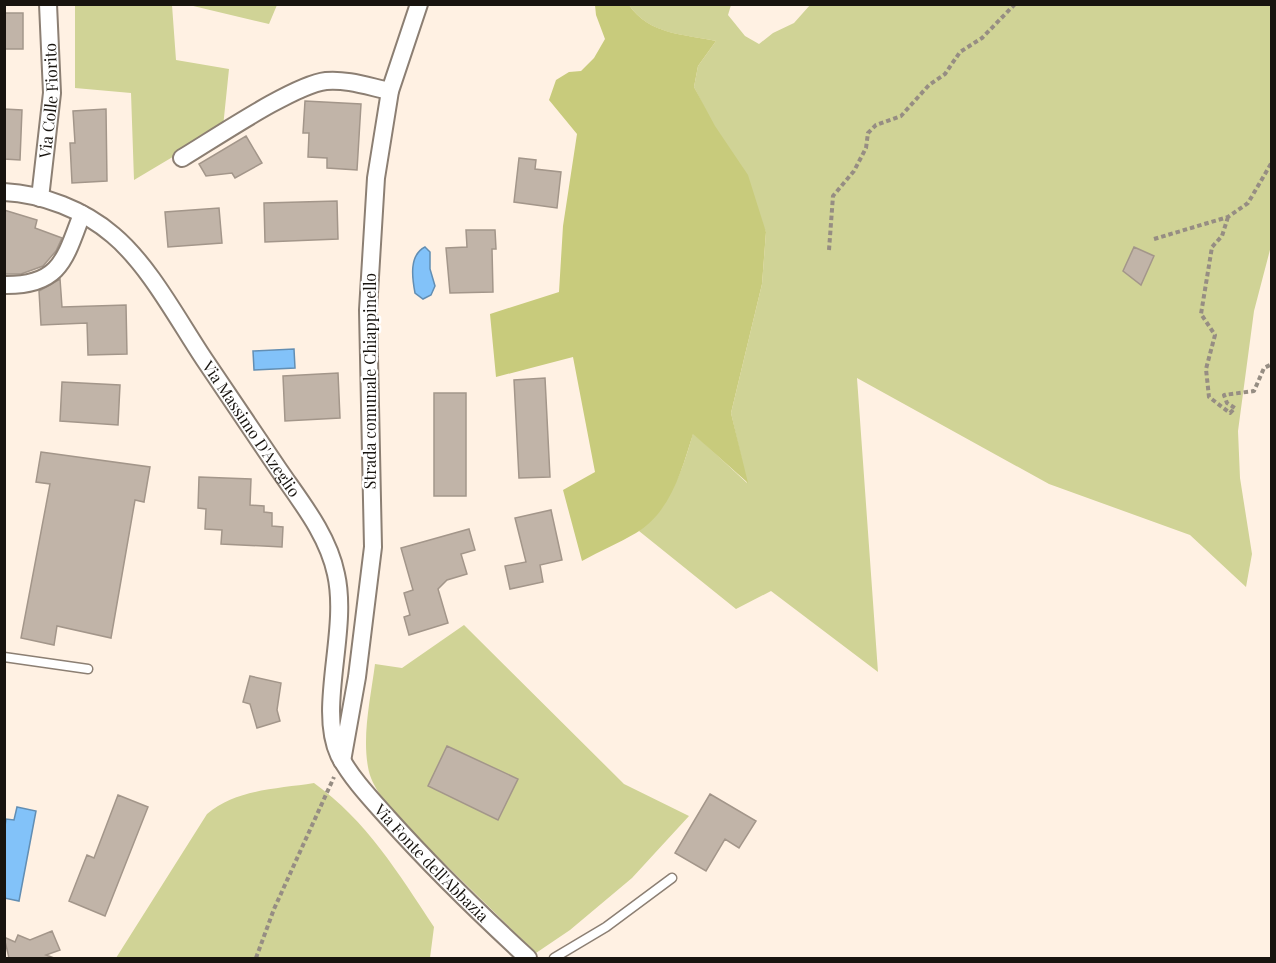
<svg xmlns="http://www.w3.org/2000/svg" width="1276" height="963" font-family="'Playfair Display',serif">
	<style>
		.green { fill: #d0d396 }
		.forest { fill: #c8cb7c }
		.water { fill: #82c2f9; stroke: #628eb3; stroke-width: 1.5 }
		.building { fill: #c1b4a8; stroke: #a3968a; stroke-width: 1.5 }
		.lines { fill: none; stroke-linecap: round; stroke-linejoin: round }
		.service-casing { stroke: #8c7f73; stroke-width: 11 }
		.minor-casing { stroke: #8c7f73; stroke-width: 20 }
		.path { stroke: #968d83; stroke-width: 4; stroke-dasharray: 4.5 3; stroke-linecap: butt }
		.service { stroke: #fff; stroke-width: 8 }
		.minor { stroke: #fff; stroke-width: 16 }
		.labels { text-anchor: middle; stroke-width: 4.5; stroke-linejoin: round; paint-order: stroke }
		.street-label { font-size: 16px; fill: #18140f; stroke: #fff }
	</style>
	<rect width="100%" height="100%" fill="#fff1e3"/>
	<path class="green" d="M75,5H172L176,60L229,69L223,127L134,180L131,93L75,88Z
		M189,5L277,4V5L269,24Z
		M629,5H731L728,15L745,36L759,44L773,33L794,23L810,5H1271V246L1254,311L1238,431L1240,478L1252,554L1246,587L1190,535L1049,484L857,378L878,672L771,591L736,609L639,531C672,496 680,480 693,433L747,483L731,413L762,284L766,232L694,87L698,66L716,41C684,34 649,35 629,5Z
		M464,625L624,784L689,816L632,878L570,930L536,953L402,822C389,807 371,787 368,767C362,734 371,696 375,664L402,668Z
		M314,783C366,820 399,874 434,927L430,958H116L207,814C236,789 277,789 314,783Z"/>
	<path class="forest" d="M595,5H629C649,35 685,34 716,41L698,66L694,87L715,126L748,175L766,232L762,284L731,413L748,483L693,434C682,469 671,512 636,533C619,543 600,551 582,561L563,490L595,472L573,357L496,377L490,314L559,292L563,226L577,134L549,100L556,80L569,72L581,71L594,58L605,39L596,15Z"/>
	<path class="water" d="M425,247L430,252V269L435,286L431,295L423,299L415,293C412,277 409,255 425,247Z
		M294,349L295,368L254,370L253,351Z
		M17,807L36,811L19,901L4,898L5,826L6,819L14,820Z"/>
	<path class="building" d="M4,13H23V49H4Z
		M305,101L361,104L357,170L327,168V158L308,157L309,133H303Z
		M4,109L22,110L20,160L4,159Z
		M106,109L107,181L72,183L70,143H75L73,111Z
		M246,136L262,163L235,178L232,173L206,176L199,164Z
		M519,158L536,160L535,169L561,172L557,208L514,202Z
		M337,201L338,239L265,242L264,203Z
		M219,208L222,243L168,247L165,212Z
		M4,210L37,220L35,228L62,238L56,251L43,266L21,274H4Z
		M466,230H495L496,249H492L493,292L450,293L446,248L467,247Z
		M1134,247L1154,256L1141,285L1123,271Z
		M60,279L62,307L126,305L127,354L88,355L87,323L41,325L39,291Z
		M338,373L340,418L285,421L283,376Z
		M545,378L550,477L519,478L514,380Z
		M62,382L120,385L118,425L60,421Z
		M434,393H466V496H434Z
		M41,452L150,467L144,502L135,500L111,638L57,626L54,645L21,638L50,484L36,482Z
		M199,477L251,479L250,505L264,506V512L272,513V526L283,527L282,547L221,544L222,530L205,529L206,509L198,508Z
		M551,510L562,560L540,565L543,582L510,589L505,566L526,562L515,518Z
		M469,529L475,550L461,554L467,574L447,580L438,589L448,623L409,635L404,617L410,615L404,593L413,590L401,548Z
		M250,676L281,683L277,710L280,721L257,728L250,704L243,702Z
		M447,746L518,779L498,820L428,786Z
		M710,794L756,821L739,848L725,839L706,871L675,853Z
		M118,795L148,807L105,916L69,901L87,855L94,858Z
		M52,931L60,950L46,955L54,958H9L4,937L15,942L18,935L30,940Z"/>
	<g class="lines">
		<g class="service-casing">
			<path id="service" d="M4,657L88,669
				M554,958L606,927L672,878"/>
		</g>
		<g class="minor-casing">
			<g id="minor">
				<path d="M182,158C214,139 293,85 326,81C347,79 370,87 390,91"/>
				<path id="s1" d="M4,192C43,194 84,210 113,235C149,265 178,320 204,359C229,396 254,433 279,470C301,502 328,535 336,574C349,631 317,708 339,755C351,778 371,799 388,818C432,867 479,913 528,958"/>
				<path id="s2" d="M40,198L52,93L48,4"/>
				<path d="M4,285C60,286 65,259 82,214"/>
				<path d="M342,761L357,677L373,547L368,310L376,178L390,91L419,4"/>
			</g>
		</g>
		<path class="path" d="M1228,217L1222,236L1212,247L1201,314L1215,335L1206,369L1209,397L1230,413L1235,408L1227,403L1224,395L1254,391L1264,368L1272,364
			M1154,239L1228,217L1248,203L1272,162
			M829,250L833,196L854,171L866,148L868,133L876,125L901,116L929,85L945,74L960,52L982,38L1015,4
			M256,958L274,909L334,777"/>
		<use href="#service" class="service"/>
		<use href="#minor" class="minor"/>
	</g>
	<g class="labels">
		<g class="street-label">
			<text dy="6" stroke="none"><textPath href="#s2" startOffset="98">Via Colle Fiorito</textPath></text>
			<text transform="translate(370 381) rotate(-90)" y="6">Strada comunale Chiappinello</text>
			<text dy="6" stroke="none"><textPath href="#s1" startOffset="358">Via Massimo D'Azeglio</textPath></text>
			<text dy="6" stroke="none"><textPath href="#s1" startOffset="852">Via Fonte dell'Abbazia</textPath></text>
		</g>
	</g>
	<rect width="1276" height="963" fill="none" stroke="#18140f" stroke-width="12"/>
</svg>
